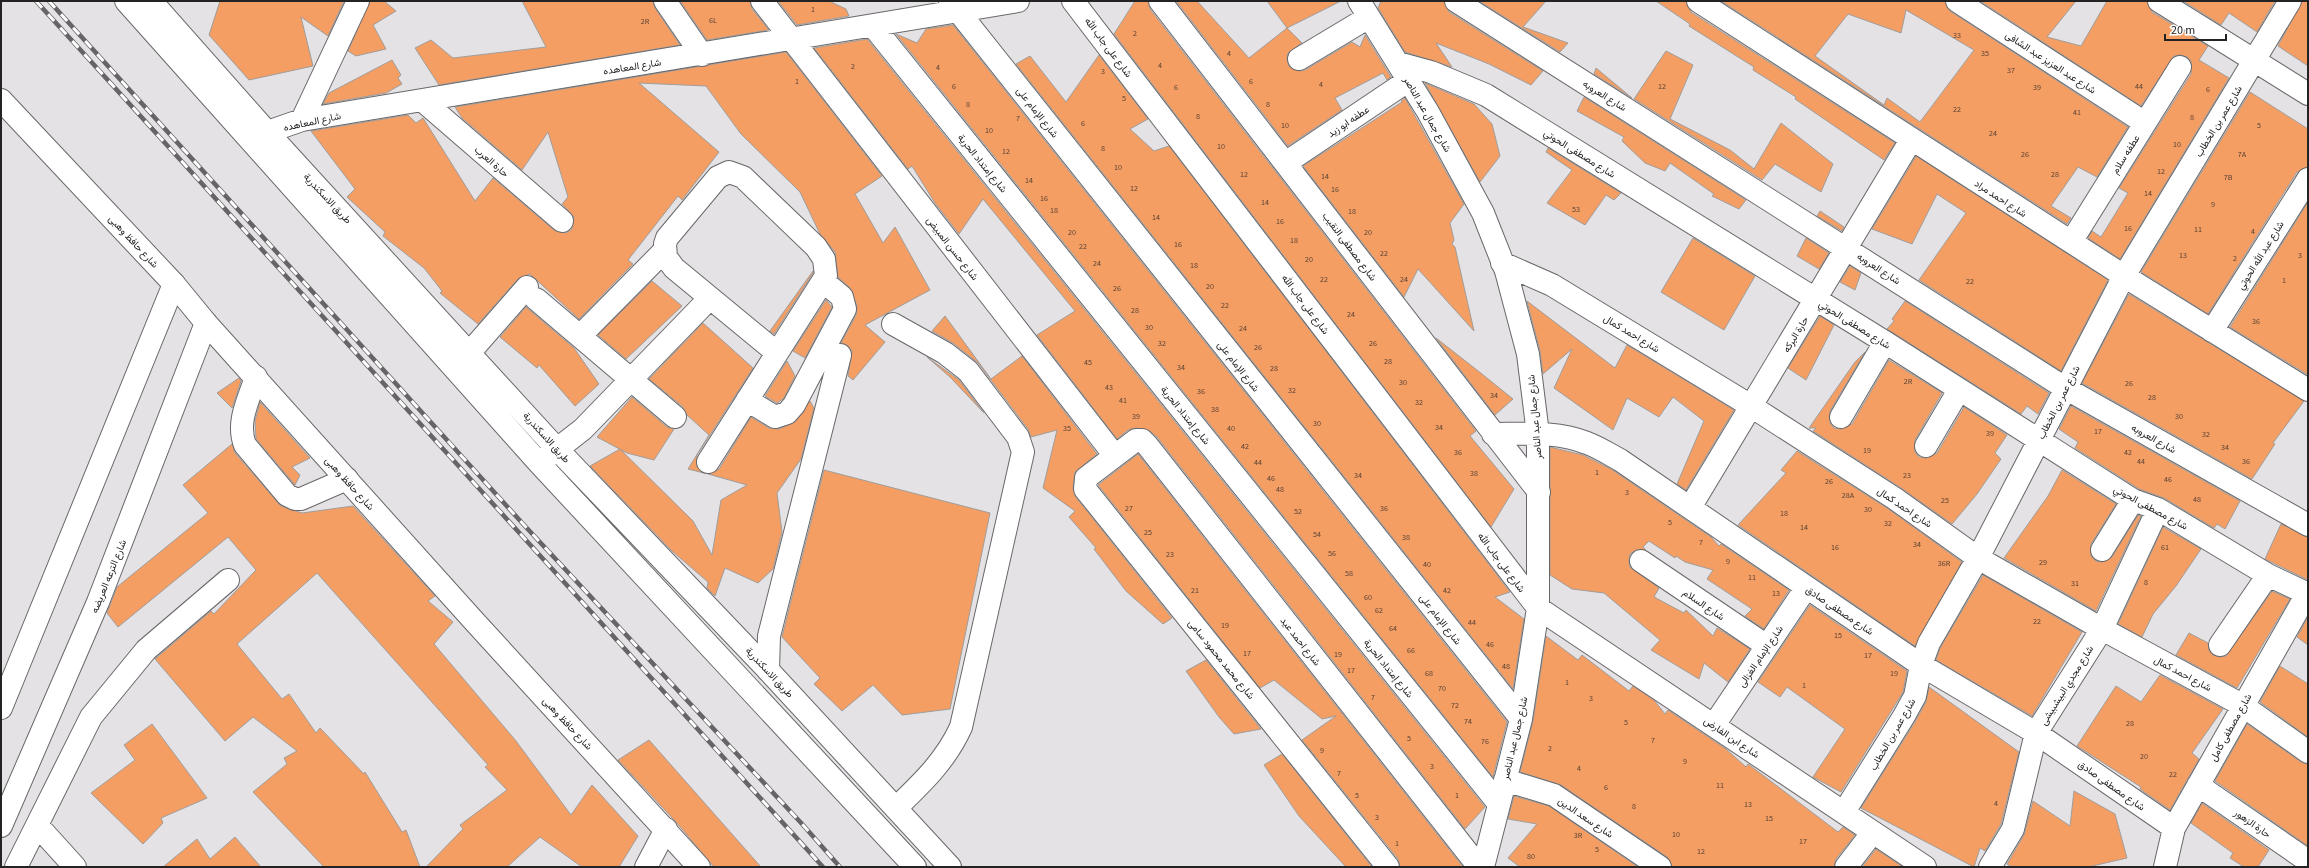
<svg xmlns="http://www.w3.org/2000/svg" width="2309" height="868" font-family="'Source Sans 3',Vazirmatn,sans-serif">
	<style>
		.building { fill: #f49e64; stroke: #a09d9b; fill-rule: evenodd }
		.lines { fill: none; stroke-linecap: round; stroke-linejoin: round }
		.minor-casing { stroke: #696769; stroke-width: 24 }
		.major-casing { stroke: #696769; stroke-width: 24 }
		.minor { stroke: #fff; stroke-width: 22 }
		.major { stroke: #fff; stroke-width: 22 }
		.rail-casing { stroke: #666466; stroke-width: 4.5 }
		.rail { stroke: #fff; stroke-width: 3; stroke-dasharray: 9; stroke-linecap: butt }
		.labels { text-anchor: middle; stroke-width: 3; stroke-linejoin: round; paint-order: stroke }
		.number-label { font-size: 8px; fill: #584234 }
		.street-label { font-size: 10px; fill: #242324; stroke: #fff }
	</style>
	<rect width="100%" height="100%" fill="#e4e2e4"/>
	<path class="building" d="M220,1H344L328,36L301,17L313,66L249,80L209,35Z
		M370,1H384L396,11L373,25L386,49L356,56L348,51Z
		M522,1H653L655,8L680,45L439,85L415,48L431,40L453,58L546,47Z
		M680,1H750L752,9L769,30L707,40Z
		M778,1H829L846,9L849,16L797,25Z
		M1135,1H1148L1150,9L1476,431L1470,436L1514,489L1491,527L1114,34Z
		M1176,1H1197L1249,58L1287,28L1302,43L1288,53L1287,59L1289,66L1299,71L1305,70L1352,42L1360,47L1365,35L1391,77L1387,80L1383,73L1335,98L1342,110L1288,146Z
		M1267,1H1341L1287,28Z
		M1381,1H1444L1449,12L1543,71L1531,85L1489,64L1436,43L1452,67L1405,52L1378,8Z
		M1479,1H1546L1523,27L1568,43L1560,52Z
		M1656,1H1686L1691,12L1895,143L1884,160L1795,99L1796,97L1753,70L1754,67L1689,26L1690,24Z
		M1721,1H1945L1950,11L2128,127L2097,177L2078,167L2051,206L2071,218L2067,224ZM1906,10L1974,50L1920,122L1887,98L1884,105L1815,56L1848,14L1901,33Z
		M1980,1H2076L2047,37L2081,46L2107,1H2147L2152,12L2208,46L2199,60L2229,78L2120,259L2088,238L2092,231L2101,237L2128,193L2119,188L2191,74V61L2187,57L2181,55L2174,56L2141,106Z
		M2183,1H2275L2257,32L2229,13L2221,25Z
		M2302,1H2308V66L2278,46Z
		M953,25L1507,722L1493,777L896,34L917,43L926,29Z
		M867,39L1485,807L1465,829L1157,437L1150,431L1136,428L1128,430L1117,439L1037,335L1075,311L983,199L959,234L935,203L912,166L908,169L814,48Z
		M1666,51L1693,65L1670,119L1730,150L1754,169L1781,123L1833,164L1821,192L1775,164L1762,180L1634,99Z
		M786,52L882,176L855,194L883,243L895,227L930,290L865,325L885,342L853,380L848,376L852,351L848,346L841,343L856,315L857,306L850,288L838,277L835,252L820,234L800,192L741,134L706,86L639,83L719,152L682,200L678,196L628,260L633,264L579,319L530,274L518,279L478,324L440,293L442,291L424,268L383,236L385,232L347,197L355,189L311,131L408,115L416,123L423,118L475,201L493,178L554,230L566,233L572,229L574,217L562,204L568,197L548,132L522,170L462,118L455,107Z
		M1099,55L1148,119L1130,129L1154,151L1169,146L1510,592L1495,597L1524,619L1513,689L1016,64L1030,56L1066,102Z
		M392,60L401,75L398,78L402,84L386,93L323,104L329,93Z
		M1596,68L1632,98L1594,74Z
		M1425,83L1474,104L1492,124L1500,156L1480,182Z
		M2250,92L2308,129V167L2297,172L2208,314L2141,272Z
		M1584,97L1746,200L1739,209L1712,196L1714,194L1670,163L1665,171L1645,163L1622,141L1624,137L1577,111Z
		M1405,98L1464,204L1450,223L1454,240L1452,244L1455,247L1474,331L1418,269L1404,297L1303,166L1402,102L1401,101Z
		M1548,148L1621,193L1614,200L1606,195L1585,225L1547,203L1572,170L1546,152Z
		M1916,156L2108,280L2061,371L1919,280L1966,213L1937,194L1912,244L1872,229Z
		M2308,202V375L2230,327Z
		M1820,211L1844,227L1842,231L1817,216Z
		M1693,238L1755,276L1724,330L1661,292Z
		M1806,238L1829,253L1819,269L1797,256Z
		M1850,266L1861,273L1855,290L1840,282Z
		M813,271V273L774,334L770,331Z
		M652,281L682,306L626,359L598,335Z
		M2129,294L2304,401L2273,443L2275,444L2252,479L2082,383Z
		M826,300L832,307L805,358L793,351Z
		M1527,301L1615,368L1627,345L1734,410L1686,490L1677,484L1704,421L1673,397L1659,417L1627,398L1613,430L1554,388L1572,349L1543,374L1540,351Z
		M1905,301L2049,393L2038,414L2027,406L2021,414L1887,329L1894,321L1892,319Z
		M526,307L574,348L599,384L575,406L539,365L537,368L500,337Z
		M945,316L991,379L1022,356L1097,454L1075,472L1073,488L1075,496L1172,618L1163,624L1126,591L1094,549L1096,548L1069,517L1075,511L1043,488L1057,430L1031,437L1028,429L978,363L953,343L932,331Z
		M1820,316L1834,325L1806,380L1788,368Z
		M703,323L753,368L697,455V467L704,473L688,469L709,435L687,415L683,407L649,379Z
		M1436,338L1482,374L1513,399L1495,415Z
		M1865,352L1830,411V423L1834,428L1841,429L1852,424L1889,360L1942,393L1915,440V452L1919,457L1926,458L1937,453L1964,407L2007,435L1995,453L2001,459L1977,494L1952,524L1901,488L1813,431L1816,428H1809L1855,362Z
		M927,357L959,380L984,413L950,377Z
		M787,361L795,376L784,398L777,403L765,396Z
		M239,378L241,381L232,408L217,393Z
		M632,397L667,427L674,429L654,460L627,453L597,437Z
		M810,401L814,408L801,459L777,493L782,532L773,569L758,583L725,568L715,596L707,588L708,582L672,551L590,466L620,449L693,521L712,555L721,500L747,485L708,474L719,469L751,417L769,428L779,429L796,421Z
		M260,402L310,458L292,467L300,475L295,485L256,439L255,421Z
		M2071,406L2240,501L2225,529L2217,524L2214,528L2164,498L2139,489L2075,448L2078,442L2059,429Z
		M232,444L235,453L281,506L302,513L353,506L435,596L428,601L453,622L434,644L516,741L571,815L592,785L638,836L619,867H582L540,837L507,867H426L463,829L460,825L507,790L485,767L488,765L317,573L237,644L282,699L289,694L316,733L320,728L364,774L365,772L402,832L406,830L420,867H324L253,792L287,764L284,758L297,751L253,717L225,741L155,659L211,611L214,614L256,570L228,537L118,627L107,613L117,587L208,513L183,485Z
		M1550,447L1583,455L1611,469L1711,537L1719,546L1721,544L1789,590L1764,629L1745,616L1752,609L1707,579L1713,570L1685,562L1676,556L1675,558L1649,541L1643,547L1646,550H1636L1630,554L1629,561L1630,567L1659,588L1654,597L1684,613L1686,610L1713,636L1717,628L1750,649L1728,682L1704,663L1699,679L1651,650L1660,640L1604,593L1572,589L1550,575Z
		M1797,451L1887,508L1962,562L1915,646L1738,525L1786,473L1781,470Z
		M1138,454L1463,867H1400L1398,859L1302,740L1336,716L1322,719L1274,680L1260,688L1098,485Z
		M824,470L990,513L950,709L902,715L873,685L842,711L814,684L820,678L782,637Z
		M2062,470L2116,504L2091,544V556L2096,561L2102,562L2112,557L2138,515L2141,516L2096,611L2004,558L2048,496Z
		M2281,524L2308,537V580L2265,559Z
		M2163,527L2201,549L2176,586L2153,614L2142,637L2118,624Z
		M1983,575L2082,632L2032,716L1936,660L1940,648Z
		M2272,591L2290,599L2237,688L2176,655L2189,633L2208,643L2209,650L2213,655L2219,657L2226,656Z
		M1810,605L1907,671L1903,692L1841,792L1813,777L1845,729L1787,687L1780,697L1758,682Z
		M2308,617V645L2297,637Z
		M1546,636L1578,660L1582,655L1629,691L1633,686L1654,700L1665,714L1668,710L1726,749L1746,767L1748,764L1838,832L1843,827L1855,835L1836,859L1834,867H1672L1667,857L1561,785L1520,772L1533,721Z
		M1206,660L1261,729L1234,734L1219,717L1186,671Z
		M2280,666L2308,684V737L2260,702Z
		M2160,675L2223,709L2192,753L2199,759L2170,810L2140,789L2141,787L2077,746L2116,686L2141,702Z
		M1929,687L2019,752L2001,824L1985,851L1980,848L1974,867L1861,808L1915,722L1926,702Z
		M152,724L207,798L161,818L163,823L143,844L91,793L135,760L124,745Z
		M2247,724L2301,762L2308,764V846L2215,781Z
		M649,740L761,867H714L676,822L618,760Z
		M1282,754L1372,867H1346L1299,816L1264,765Z
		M2074,791L2115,814L2127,858L2088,867H2012L2007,864L2024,835L2033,801L2070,826Z
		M1514,796L1549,806L1638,867H1520L1508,858L1537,824L1508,819Z
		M2202,803L2269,850L2258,867H2244L2230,858L2233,853L2191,823Z
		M235,837L261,867H163L197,839L210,859Z
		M1876,849L1903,867H1862Z"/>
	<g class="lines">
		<g class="minor-casing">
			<path id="minor" d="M665,1L702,55
				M762,1L1115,456
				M950,1L1521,719
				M1073,1L1538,608L1925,867
				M1160,1L1539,492
				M1359,1L1428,112L1483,213L1506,271L1528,354L1538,434V608L1521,719L1483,867
				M1456,1L2065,388L2308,525
				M1698,1L2124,276L2308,390
				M1957,1L2145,123
				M2159,1L2308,94
				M873,26L1499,804
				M1299,59L1369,17
				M1398,63L1431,72L1486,95L1885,342L2133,500L2158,509L2268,575L2308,594
				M423,101L562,221
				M302,120L358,1
				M250,138L302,120L1018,1
				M1287,162L1409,80
				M2071,242L2180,67
				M1502,263L1552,285L1746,403L1894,498L1978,558L2102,629L2242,705L2308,752
				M536,299L675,417
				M893,324L945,353L968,371L1018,437L1023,452L961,727C946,760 923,782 897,807
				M2212,331L2308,179
				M580,336L664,251
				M470,352L527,287
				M256,377C249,399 236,422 245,445L287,495L295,499H301L347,479
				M747,400L775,417L787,413L794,405L845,309L842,297L823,281
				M1841,417L1885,342
				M1493,434C1524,434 1557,431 1587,443C1598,447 1609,454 1620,460L1921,665L2036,733L2174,828
				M1926,446L1959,390
				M542,461L583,429L710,298
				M708,462L826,276L824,259L816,247L743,177L729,172L718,177L667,238L665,244L666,257L674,268L777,353
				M1691,506L1911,140
				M2102,550L2133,500
				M1641,561L1767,646
				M2220,645L2268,575
				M768,670L769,636L840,355
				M1,708L174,284
				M1714,725L1806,588
				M1505,780L1554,795L1660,867
				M2198,785L2308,861
				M1844,812L1904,716L1915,696L1921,665L1929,643L1978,558L2124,276L2290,1
				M37,825L75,867
				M1,826L98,602L206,323
				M16,867L91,717L146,650L228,580
				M646,867L666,829
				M1388,867L1085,489L1086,478L1136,440H1142L1147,445L1479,867
				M1846,867L1873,832
				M1990,867L2013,829L2036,733L2102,629L2158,509
				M2165,867L2174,828L2308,592"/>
		</g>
		<g class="major-casing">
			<path id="major" d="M126,1L539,463L915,867
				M151,1L267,132L556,448L768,670L950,867
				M1,100L174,284L206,323L474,621L699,867"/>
		</g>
		<use href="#minor" class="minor"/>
		<use href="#major" class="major"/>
		<g class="rail-casing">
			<path id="rail" d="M36,1L823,867
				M49,1L524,525L803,825L840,867"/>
		</g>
		<use href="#rail" class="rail"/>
	</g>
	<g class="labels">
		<g class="number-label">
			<text x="813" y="12">1</text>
			<text x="713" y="23">6L</text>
			<text x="645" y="24">2R</text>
			<text x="1135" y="36">2</text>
			<text x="1957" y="38">33</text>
			<text x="1229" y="56">4</text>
			<text x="1985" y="56">35</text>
			<text x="1160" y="68">4</text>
			<text x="853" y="69">2</text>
			<text x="938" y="70">4</text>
			<text x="2011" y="73">37</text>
			<text x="1103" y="74">3</text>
			<text x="797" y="84">1</text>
			<text x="1251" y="84">6</text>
			<text x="1321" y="87">4</text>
			<text x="954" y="89">6</text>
			<text x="1662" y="89">12</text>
			<text x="2139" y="89">44</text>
			<text x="1176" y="90">6</text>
			<text x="2037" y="90">39</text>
			<text x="2208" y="92">6</text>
			<text x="1124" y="101">5</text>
			<text x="968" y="107">8</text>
			<text x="1268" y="107">8</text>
			<text x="1957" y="112">22</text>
			<text x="2077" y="115">41</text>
			<text x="1198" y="119">8</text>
			<text x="2192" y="120">8</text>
			<text x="1018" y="121">7</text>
			<text x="1083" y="126">6</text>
			<text x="1285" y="128">10</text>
			<text x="2259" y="128">5</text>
			<text x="989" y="133">10</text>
			<text x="1993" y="136">24</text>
			<text x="2177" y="147">10</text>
			<text x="1221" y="149">10</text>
			<text x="1103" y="151">8</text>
			<text x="1006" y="154">12</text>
			<text x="2025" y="157">26</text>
			<text x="2242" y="157">7A</text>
			<text x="1118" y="170">10</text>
			<text x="2161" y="174">12</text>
			<text x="1244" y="177">12</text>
			<text x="2055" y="177">28</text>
			<text x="1325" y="179">14</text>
			<text x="2228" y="180">7B</text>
			<text x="1029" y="183">14</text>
			<text x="1134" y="191">12</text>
			<text x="1335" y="192">16</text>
			<text x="2148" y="196">14</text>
			<text x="1044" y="201">16</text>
			<text x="1265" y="205">14</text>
			<text x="2213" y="207">9</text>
			<text x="1576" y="212">53</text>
			<text x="1054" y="213">18</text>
			<text x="1352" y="214">18</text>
			<text x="1156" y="220">14</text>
			<text x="1280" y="224">16</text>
			<text x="2128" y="231">16</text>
			<text x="2198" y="232">11</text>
			<text x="2253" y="234">4</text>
			<text x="1072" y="235">20</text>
			<text x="1368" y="235">20</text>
			<text x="1294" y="243">18</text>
			<text x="1178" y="247">16</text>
			<text x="1083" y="249">22</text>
			<text x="1384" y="256">22</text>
			<text x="2183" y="258">13</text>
			<text x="2300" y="258">3</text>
			<text x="2235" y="261">2</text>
			<text x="1309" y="262">20</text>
			<text x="1097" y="266">24</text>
			<text x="1194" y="268">18</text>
			<text x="1324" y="282">22</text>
			<text x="1404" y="282">24</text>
			<text x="2284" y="283">1</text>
			<text x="1970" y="284">22</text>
			<text x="1210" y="289">20</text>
			<text x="1117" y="291">26</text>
			<text x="1225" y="308">22</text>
			<text x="1135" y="313">28</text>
			<text x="1351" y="317">24</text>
			<text x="2256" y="324">36</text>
			<text x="1149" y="330">30</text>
			<text x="1243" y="331">24</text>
			<text x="1162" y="346">32</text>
			<text x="1373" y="346">26</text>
			<text x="1258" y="350">26</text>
			<text x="1388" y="364">28</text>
			<text x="1088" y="365">45</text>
			<text x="1181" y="370">34</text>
			<text x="1274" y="371">28</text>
			<text x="1908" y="384">2R</text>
			<text x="1403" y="385">30</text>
			<text x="2129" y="386">26</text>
			<text x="1109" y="390">43</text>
			<text x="1292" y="393">32</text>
			<text x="1201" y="394">36</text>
			<text x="1494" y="398">34</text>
			<text x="2152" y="400">28</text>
			<text x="1123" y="403">41</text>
			<text x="1419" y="405">32</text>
			<text x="1215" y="412">38</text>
			<text x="1136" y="419">39</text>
			<text x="2179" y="419">30</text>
			<text x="1317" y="426">30</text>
			<text x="1439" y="430">34</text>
			<text x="1067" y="431">35</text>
			<text x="1231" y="431">40</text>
			<text x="2098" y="434">17</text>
			<text x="1990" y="436">39</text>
			<text x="2206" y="437">32</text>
			<text x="1245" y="449">42</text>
			<text x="2225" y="450">34</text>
			<text x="1867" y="453">19</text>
			<text x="1458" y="455">36</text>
			<text x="2128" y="455">42</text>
			<text x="2141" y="464">44</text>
			<text x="2246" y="464">36</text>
			<text x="1258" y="465">44</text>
			<text x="1597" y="475">1</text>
			<text x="1474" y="476">38</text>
			<text x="1358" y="478">34</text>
			<text x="1907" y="478">23</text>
			<text x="1271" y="481">46</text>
			<text x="2168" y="482">46</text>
			<text x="1829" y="484">26</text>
			<text x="1280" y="492">48</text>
			<text x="1627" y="495">3</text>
			<text x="1848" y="498">28A</text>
			<text x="2197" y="502">48</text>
			<text x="1945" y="503">25</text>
			<text x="1129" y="511">27</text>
			<text x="1384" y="511">36</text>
			<text x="1868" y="512">30</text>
			<text x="1298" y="514">52</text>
			<text x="1784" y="516">18</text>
			<text x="1670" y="525">5</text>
			<text x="1888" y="526">32</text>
			<text x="1804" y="530">14</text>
			<text x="1148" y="535">25</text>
			<text x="1317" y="537">54</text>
			<text x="1406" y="540">38</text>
			<text x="1701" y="545">7</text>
			<text x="1917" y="547">34</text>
			<text x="1835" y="550">16</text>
			<text x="2165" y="550">61</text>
			<text x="1332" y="556">56</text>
			<text x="1170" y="557">23</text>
			<text x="1728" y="564">9</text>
			<text x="2043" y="565">29</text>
			<text x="1944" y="566">36R</text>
			<text x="1427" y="567">40</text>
			<text x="1349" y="576">58</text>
			<text x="1752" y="580">11</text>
			<text x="2146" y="585">8</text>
			<text x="2075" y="586">31</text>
			<text x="1195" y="593">21</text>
			<text x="1447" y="593">42</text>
			<text x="1776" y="596">13</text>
			<text x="1368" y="600">60</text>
			<text x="1379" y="613">62</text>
			<text x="2037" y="624">22</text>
			<text x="1472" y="625">44</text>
			<text x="1225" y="628">19</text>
			<text x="1393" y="631">64</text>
			<text x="1838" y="638">15</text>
			<text x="1490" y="647">46</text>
			<text x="1411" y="653">66</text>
			<text x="1247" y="656">17</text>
			<text x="1338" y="657">19</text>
			<text x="1868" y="658">17</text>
			<text x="1506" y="669">48</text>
			<text x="1351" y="673">17</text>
			<text x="1429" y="676">68</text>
			<text x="1894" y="676">19</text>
			<text x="1567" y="685">1</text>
			<text x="1804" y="688">1</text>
			<text x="1442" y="691">70</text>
			<text x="1373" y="700">7</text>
			<text x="1591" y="701">3</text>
			<text x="1455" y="708">72</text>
			<text x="1468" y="724">74</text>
			<text x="1626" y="725">5</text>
			<text x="2130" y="726">28</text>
			<text x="1409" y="741">5</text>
			<text x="1653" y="743">7</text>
			<text x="1485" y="744">76</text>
			<text x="1550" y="751">2</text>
			<text x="1322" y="753">9</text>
			<text x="2144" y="759">20</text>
			<text x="1685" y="764">9</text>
			<text x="1432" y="769">3</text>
			<text x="1579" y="771">4</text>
			<text x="1339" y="776">7</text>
			<text x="2173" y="777">22</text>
			<text x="1720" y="788">11</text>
			<text x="1606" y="790">6</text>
			<text x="1357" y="798">5</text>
			<text x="1457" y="798">1</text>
			<text x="1996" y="806">4</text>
			<text x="1748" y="807">13</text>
			<text x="1634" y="809">8</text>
			<text x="1377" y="820">3</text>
			<text x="1769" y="821">15</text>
			<text x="1676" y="837">10</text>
			<text x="1578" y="838">3R</text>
			<text x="1803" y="844">17</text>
			<text x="1397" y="846">1</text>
			<text x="1597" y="852">5</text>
			<text x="1701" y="854">12</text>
			<text x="1531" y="859">80</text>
		</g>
		<g class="street-label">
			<text transform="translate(1109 47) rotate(53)" y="4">شارع على جاب الله</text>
			<text transform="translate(2051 62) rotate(33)" y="4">شارع عبد العزيز عبد الشافى</text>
			<text transform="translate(632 66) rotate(-9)" y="4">شارع المعاهده</text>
			<text transform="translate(1605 95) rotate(32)" y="4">شارع العروبه</text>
			<text transform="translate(1038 112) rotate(52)" y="4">شارع الإمام على</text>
			<text transform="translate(1428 114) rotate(60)" y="4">شارع جمال عبد الناصر</text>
			<text transform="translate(312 121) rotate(-12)" y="4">شارع المعاهده</text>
			<text transform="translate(1348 121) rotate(-34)" y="4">عطفه ابو زيد</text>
			<text transform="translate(2218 121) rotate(-59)" y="4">شارع عمر بن الخطاب</text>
			<text transform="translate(1580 153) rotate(32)" y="4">شارع مصطفى الحوتي</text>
			<text transform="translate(2125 154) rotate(-58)" y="4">عطفه سلام</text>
			<text transform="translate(492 161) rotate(41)" y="4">حارة العرب</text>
			<text transform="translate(983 163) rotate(51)" y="4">شارع إمتداد الحرية</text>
			<text transform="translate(328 198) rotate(47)" y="4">طريق الاسكندرية</text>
			<text transform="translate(2001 198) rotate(33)" y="4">شارع احمد مراد</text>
			<text transform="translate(134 241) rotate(47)" y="4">شارع حافظ وهبى</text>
			<text transform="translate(1350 246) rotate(53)" y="4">شارع مصطفى النقيب</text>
			<text transform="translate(953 248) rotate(52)" y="4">شارع حسن المبيض</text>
			<text transform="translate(2260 255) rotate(-58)" y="4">شارع عبد الله الحوتي</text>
			<text transform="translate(1879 268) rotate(33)" y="4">شارع العروبه</text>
			<text transform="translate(1306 304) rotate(53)" y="4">شارع على جاب الله</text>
			<text transform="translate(1855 324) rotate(32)" y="4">شارع مصطفى الحوتي</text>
			<text transform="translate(1632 333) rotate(31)" y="4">شارع احمد كمال</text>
			<text transform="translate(1795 334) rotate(-59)" y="4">حارة البركه</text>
			<text transform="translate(1239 366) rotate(52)" y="4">شارع الإمام على</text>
			<text transform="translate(2058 402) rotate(-63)" y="4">شارع عمر بن الخطاب</text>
			<text transform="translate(1186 415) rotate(51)" y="4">شارع إمتداد الحرية</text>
			<text transform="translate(1534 417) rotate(-95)" y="4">شارع جمال عبد الناصر</text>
			<text transform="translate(547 437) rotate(48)" y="4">طريق الاسكندرية</text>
			<text transform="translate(2154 438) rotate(29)" y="4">شارع العروبه</text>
			<text transform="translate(350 483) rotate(48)" y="4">شارع حافظ وهبى</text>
			<text transform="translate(1905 507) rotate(34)" y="4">شارع احمد كمال</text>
			<text transform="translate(2151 507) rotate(28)" y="4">شارع مصطفى الحوتي</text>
			<text transform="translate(1502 562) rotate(53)" y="4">شارع على جاب الله</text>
			<text transform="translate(108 576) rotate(-68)" y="4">شارع الترعه العريضه</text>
			<text transform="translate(1704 604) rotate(34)" y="4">شارع السلام</text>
			<text transform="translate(1840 610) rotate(34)" y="4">شارع مصطفى صادق</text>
			<text transform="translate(1441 619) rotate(52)" y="4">شارع الإمام على</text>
			<text transform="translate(1301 641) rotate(52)" y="4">شارع احمد عيد</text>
			<text transform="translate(1760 656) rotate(-56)" y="4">شارع الإمام الغزالى</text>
			<text transform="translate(1222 659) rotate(51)" y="4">شارع محمد محمود سامى</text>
			<text transform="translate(1389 668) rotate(51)" y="4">شارع إمتداد الحرية</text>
			<text transform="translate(770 672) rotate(47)" y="4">طريق الاسكندرية</text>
			<text transform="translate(2183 673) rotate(28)" y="4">شارع احمد كمال</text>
			<text transform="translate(2066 685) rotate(-58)" y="4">شارع مجدي البيشبيشى</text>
			<text transform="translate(568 723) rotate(47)" y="4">شارع حافظ وهبى</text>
			<text transform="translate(2230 727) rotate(-61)" y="4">شارع مصطفى كامل</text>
			<text transform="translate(1892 734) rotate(-60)" y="4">شارع عمر بن الخطاب</text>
			<text transform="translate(1732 737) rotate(34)" y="4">شارع ابن الفارض</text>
			<text transform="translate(1514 738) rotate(-77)" y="4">شارع جمال عبد الناصر</text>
			<text transform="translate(2112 785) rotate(35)" y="4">شارع مصطفى صادق</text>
			<text transform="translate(1586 817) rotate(34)" y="4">شارع سعد الدين</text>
			<text transform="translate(2253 823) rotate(35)" y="4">حارة الزهور</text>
		</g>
	</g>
	<rect width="2309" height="868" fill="none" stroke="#242324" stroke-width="4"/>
	<path d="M2165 34v6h61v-6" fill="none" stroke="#242324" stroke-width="2"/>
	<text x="2171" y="34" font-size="12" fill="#242324" stroke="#ffffff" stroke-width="3" paint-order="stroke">20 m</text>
</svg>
